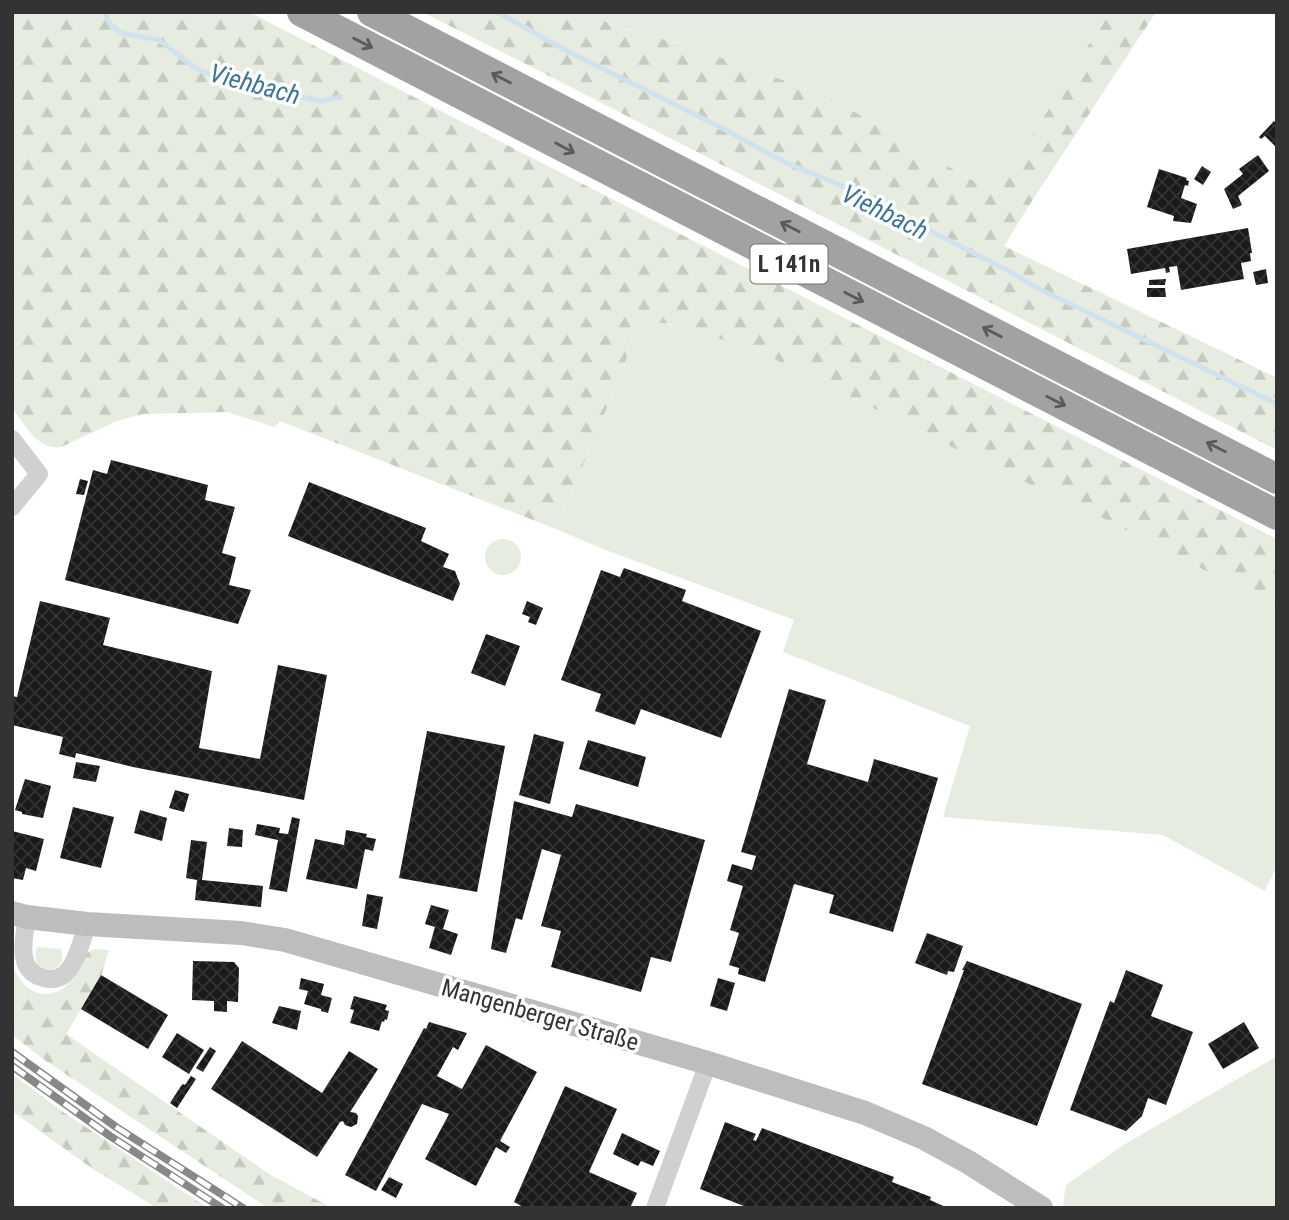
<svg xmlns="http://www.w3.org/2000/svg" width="1289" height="1220" font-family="'Roboto Condensed',sans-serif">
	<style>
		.green { fill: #e6ecdf }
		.forest { fill: url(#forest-firs) }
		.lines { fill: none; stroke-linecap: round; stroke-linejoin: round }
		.stream { stroke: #cfe2ee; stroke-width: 5 }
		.building { fill: url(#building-cross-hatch) }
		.minor { stroke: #d0d0d0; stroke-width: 18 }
		.secondary { stroke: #bdbdbd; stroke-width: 24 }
		.trunk { stroke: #a2a2a2; stroke-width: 30 }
		.rail-casing { stroke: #888; stroke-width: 8 }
		.rail { stroke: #fff; stroke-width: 5; stroke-dasharray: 16; stroke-linecap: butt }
		.oneway { stroke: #5a5a5a }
		.labels { text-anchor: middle; stroke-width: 7; stroke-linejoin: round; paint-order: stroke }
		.shield { fill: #fff; stroke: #707070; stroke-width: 2 }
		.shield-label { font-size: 23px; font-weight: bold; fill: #333 }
		.street-label { font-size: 24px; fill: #333; stroke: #fff }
		.water-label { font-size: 26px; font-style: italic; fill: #3f7597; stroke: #fff }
	</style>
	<defs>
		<pattern id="forest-firs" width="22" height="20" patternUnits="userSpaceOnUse" patternTransform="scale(1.75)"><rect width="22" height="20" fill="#e6ecdf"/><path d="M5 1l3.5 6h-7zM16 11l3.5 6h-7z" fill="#c6cbc0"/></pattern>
		<pattern id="building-cross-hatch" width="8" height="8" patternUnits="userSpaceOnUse" patternTransform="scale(1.75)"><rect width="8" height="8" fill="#1a1a1a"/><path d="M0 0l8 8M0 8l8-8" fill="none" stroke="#333"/></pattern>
	</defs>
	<rect width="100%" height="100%" fill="#fff"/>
	<path class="green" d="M591,12H1109L996,194L827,96L689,46L611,25Z
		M661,323L694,329L754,349L950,446L1022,481L1065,499L1277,607V865L1265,891L1163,835L943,817L970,726L783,652L794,620L603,549L556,529L624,367L634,331Z
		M485 557a18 18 0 1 1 36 0a18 18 0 1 1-36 0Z
		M37,947L61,949C66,967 53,975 38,965L35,956Z
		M1277,1056V1208H1068L1063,1205L1066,1185L1125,1144Z"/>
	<path class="forest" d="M12,12H249L641,214L1277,539V607L1065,499L1022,481L950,446L754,349L671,324L661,323L634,331L624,367L556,529L280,421L274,427L227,412L143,414L117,421L61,447C37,450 25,424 12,408Z
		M422,12H591L611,25L689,46L827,96L996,194L1109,12H1156L1028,207L1004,246L1277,378V450L520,61Z
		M95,949L109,950L101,976L66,1034L269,1174L332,1208H268L46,1061L12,1035V963C23,996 52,1006 75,977C80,970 82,960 88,952Z
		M12,1074L66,1114L208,1208H157L93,1169L12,1111Z"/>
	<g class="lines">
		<path class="stream" d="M105,12L109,23L121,33L159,40L195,68L224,81L322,101L340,97
			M497,12L569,52L726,130L780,160L844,187L1011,272L1033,286L1277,404"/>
	</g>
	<path class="building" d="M1274,121L1277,124V148L1265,136L1261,139L1259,137Z
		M1258,155L1269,171L1238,196L1242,205L1233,209L1224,189L1243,174L1239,169Z
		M1202,166L1211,172L1203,185L1194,179Z
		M1159,169L1187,178L1186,180L1189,181L1188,186L1185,185L1181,198L1197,204L1191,223L1173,221L1174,216L1147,207Z
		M1248,228L1252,253H1250L1251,261L1241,263L1244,279L1181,290L1177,266L1169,267L1170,272L1166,273L1165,268L1131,274L1127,249Z
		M1266,269L1268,283L1256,285L1253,272Z
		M1166,279L1165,285H1149V280Z
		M1147,288H1165L1166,297H1147Z
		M111,460L208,485L205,500L235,507L222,553L236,557L229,585L251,590L238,624L65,580L93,470L107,474Z
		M80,479L88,481L84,495L76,494Z
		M309,482L426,528L421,541L449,554L443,567L455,571L460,584L453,601L288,536Z
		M624,568L686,590L682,601L761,631L721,738L641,709L635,725L595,711L601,694L561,680L601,570L620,577Z
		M40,601L110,618L103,645L212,671L199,748L260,759L278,665L327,675L304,800L133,767L76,753L75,758L59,754L63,737L12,725V696L17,697Z
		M527,601L543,608L536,625L528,622L530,617L522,614Z
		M486,634L520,646L505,686L471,673Z
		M789,689L826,700L807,764L868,782L874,759L938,778L893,932L829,913L834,895L794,884L765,982L738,974L739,968L729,965L739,933L730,930L743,886L727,881L732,864L752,870L756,856L741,852Z
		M427,731L505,746L477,892L399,878Z
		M534,734L564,742L550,804L519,795Z
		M588,740L646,757L638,787L579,769Z
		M76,762L100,766L96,782L73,778Z
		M25,779L51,786L43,818L22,814V812L15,810Z
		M175,790L189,794L184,812L169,808Z
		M514,801L572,817L576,804L705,840L671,962L651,957L641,992L551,967L561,931L541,926L561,855L548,851L542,849L522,920L516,918L506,953L491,949Z
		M73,807L114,817L101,868L60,858Z
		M140,810L167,818L162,841L134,833Z
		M292,817L300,819L287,892L269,889L278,840L255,835L257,824L280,828L279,833L288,834Z
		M229,828L243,830L242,847L227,846Z
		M346,830L367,834L366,837L376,839L373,851L365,849L357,889L306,879L315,839L344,845Z
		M12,831L44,839L36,871L26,868L23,880L12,878Z
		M191,840L207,842L202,880L263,886L261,907L195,900L197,880L186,878Z
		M367,894L383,897L377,929L362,926Z
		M431,905L449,910L443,929L458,934L451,955L429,948L435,927L425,924Z
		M927,933L963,946L954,972L948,971L947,975L915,963Z
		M193,961L234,962L239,968L238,1002L227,1001V1012L214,1011V1001L192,1000Z
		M967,961L1082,1004L1037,1126L922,1084L964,970H962Z
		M1126,970L1163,985L1151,1016L1193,1032L1166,1105L1148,1098L1142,1116L1126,1131L1070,1110L1110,1001L1114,1003Z
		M101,975L168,1015L148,1049L81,1009Z
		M301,978L324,984L321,995L332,998L328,1013L321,1011V1009L304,1004L308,991L299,989Z
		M718,978L735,983L727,1011L710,1006Z
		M354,996L387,1005L385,1010L389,1011L387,1020L385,1019L384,1022L382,1021L379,1031L350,1023L354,1010L350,1009Z
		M279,1006L301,1011L297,1030L272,1023Z
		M429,1022L467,1033L458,1050L453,1047L437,1076L462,1089L486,1045L537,1072L500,1141L510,1147L506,1153L496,1147L476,1186L425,1159L449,1114L422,1104L376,1191L345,1175L424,1028L426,1029Z
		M1244,1022L1259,1048L1223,1069L1208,1044Z
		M177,1033L204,1050L189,1074L162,1057Z
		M242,1041L322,1093L349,1051L378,1069L350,1112L356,1113L358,1116L357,1124L351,1127L345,1125L343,1121L340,1122L317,1157L211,1089Z
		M210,1047L216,1051L203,1072L196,1068Z
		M191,1076L196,1079L177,1108L170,1103L181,1086L183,1084L185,1085Z
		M565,1086L617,1109L589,1172L637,1193L630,1208H525L514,1202Z
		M725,1122L756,1134L753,1140L756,1141L762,1128L894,1177L892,1182L931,1197L930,1200L948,1208H749L700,1189Z
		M622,1133L660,1151L653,1166L641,1161L638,1166L613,1154Z
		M389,1177L403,1184L396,1198L381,1190Z"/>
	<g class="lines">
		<path class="minor" d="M12,439L39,474L12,507
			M27,917C24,938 15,971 44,978C52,980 59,979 65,974C77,962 82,940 87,924
			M655,1208L708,1063"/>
		<path class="secondary" d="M12,913L27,917L87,924L241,933L285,940L361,962L708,1063L865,1113L924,1138L968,1162L1041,1208"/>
		<path class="trunk" d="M302,12L1277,515
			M372,12L1277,479"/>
		<g class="rail-casing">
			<path id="rail" d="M12,1052L116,1127L243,1208
				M12,1066L110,1136L222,1208"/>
		</g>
		<use href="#rail" class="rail"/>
	</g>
	<defs><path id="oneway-shaft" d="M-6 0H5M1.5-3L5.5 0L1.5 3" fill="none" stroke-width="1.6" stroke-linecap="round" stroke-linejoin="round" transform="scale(1.75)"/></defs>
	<g class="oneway">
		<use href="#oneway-shaft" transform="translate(363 43) rotate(27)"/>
		<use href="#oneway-shaft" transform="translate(501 78) rotate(-153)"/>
		<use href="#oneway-shaft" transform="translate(565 148) rotate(28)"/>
		<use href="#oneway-shaft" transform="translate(790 227) rotate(-153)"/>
		<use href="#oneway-shaft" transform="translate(854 297) rotate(27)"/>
		<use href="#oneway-shaft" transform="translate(992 332) rotate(-153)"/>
		<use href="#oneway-shaft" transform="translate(1056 401) rotate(27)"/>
		<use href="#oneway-shaft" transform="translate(1216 447) rotate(-153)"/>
	</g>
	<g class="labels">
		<rect class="shield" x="750.5" y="244.5" width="77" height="39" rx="5"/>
		<g class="shield-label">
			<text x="789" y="272">L 141n</text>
		</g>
		<g class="street-label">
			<text transform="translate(540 1015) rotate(16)" y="8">Mangenberger Straße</text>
		</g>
		<g class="water-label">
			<text transform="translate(255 84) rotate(15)" y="9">Viehbach</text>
			<text transform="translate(885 212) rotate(26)" y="9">Viehbach</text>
		</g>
	</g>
	<rect width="1289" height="1220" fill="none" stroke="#333333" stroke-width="28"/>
</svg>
